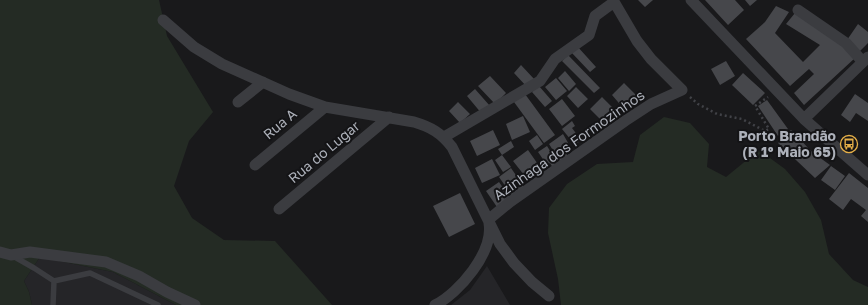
<svg xmlns="http://www.w3.org/2000/svg" width="868" height="305" font-family="'Golos Text',sans-serif">
	<style>
		.built { fill: #252528 }
		.green { fill: #242b24 }
		.building { fill: #46474b }
		.lines { fill: none; stroke-linecap: round; stroke-linejoin: round }
		.path { stroke: #414247; stroke-width: 2.5; stroke-dasharray: 2 3; stroke-linecap: butt }
		.lane { stroke: #3b3c40; stroke-width: 5.5 }
		.street { stroke: #3b3c40; stroke-width: 11 }
		.labels { text-anchor: middle; stroke-width: 4; stroke-linejoin: round; paint-order: stroke }
		.street-label { font-size: 14px; fill: #adb1ba; stroke: #141416 }
		.poi-label { font-size: 14px; font-weight: bold; fill: #adb1ba; stroke: #141416; text-anchor: end }
	</style>
	<rect width="100%" height="100%" fill="#19191b"/>
	<path class="built" d="M40,257L113,272L176,305H32L29,292L24,281Z
		M487,266L510,305H451L470,290Z"/>
	<path class="green" d="M0,0H159L167,36L213,112L189,141L174,186L192,218L224,240L275,241L332,305H176L113,272L40,257L24,281L29,292L32,305H0Z
		M664,117L690,123L709,144L707,167L726,177L759,150L785,169L805,192L821,220L829,254L853,280L868,287V305H561L558,279L548,233L549,208L567,184L597,164L633,162L640,135Z"/>
	<path class="building" d="M638,0H653L645,7Z
		M705,0H735L744,10L728,25Z
		M745,0H757L750,6Z
		M776,6L789,12L775,33L803,62L820,45L786,24L795,13L844,46L855,58L804,105L794,93L814,74L809,69L790,86L746,39L765,22Z
		M858,24L868,32V43L859,52L847,40Z
		M577,46L596,67L590,72L571,52Z
		M568,55L600,88L594,93L562,61Z
		M726,61L735,76L720,85L711,69Z
		M521,65L535,80L527,87L514,73Z
		M565,71L576,84L569,91L558,78Z
		M743,73L765,93L753,105L732,85Z
		M490,76L506,93L495,104L478,86Z
		M556,78L567,91L556,100L545,87Z
		M624,83L637,96L624,109L612,95Z
		M539,86L552,101L545,107L532,92Z
		M576,87L588,99L578,108L567,96Z
		M475,89L490,106L482,114L467,96Z
		M525,94L555,135L544,143L514,102Z
		M855,94L868,103V121L856,113L850,122L841,115Z
		M602,97L617,112L605,124L590,109Z
		M562,99L575,116L562,126L549,109Z
		M767,100L788,129L778,136L758,106Z
		M458,102L470,114L460,123L449,111Z
		M523,116L530,132L512,140L506,124Z
		M572,121L575,126L572,128L581,140L575,145L562,129Z
		M493,130L500,145L477,156L470,141Z
		M791,130L812,152L830,165L815,178L778,143Z
		M563,134L571,148L565,152L569,158L561,163L549,144Z
		M537,135L543,144L535,150L529,141Z
		M511,141L514,147L502,155L498,149Z
		M547,146L559,165L553,168L550,163L547,165L538,152Z
		M528,150L542,170L528,180L513,161Z
		M502,155L511,167L503,172L495,160Z
		M492,159L500,175L482,183L475,168Z
		M831,166L845,176L835,190L821,180Z
		M511,168L524,187L512,196L499,177Z
		M849,173L868,188V222L861,216L866,210L851,199L843,210L829,199Z
		M499,182L510,198L497,207L486,191Z
		M460,193L475,224L449,237L433,206Z"/>
	<g class="lines">
		<path class="path" d="M690,97L698,104L717,114L742,119L765,131L769,129L755,106L768,97"/>
		<path class="lane" d="M13,256L34,268L54,281L90,273L158,305
			M53,305L54,281"/>
		<path class="street" d="M691,0L804,119L868,175
			M798,10L846,43L863,62
			M163,20L194,47L222,64L289,94L325,107L414,122C431,127 441,133 452,147L500,244L514,263L532,282L549,296
			M238,102L263,82
			M804,119L868,57
			M444,137L540,81L555,59L589,35L595,16L614,2
			M255,165L325,107
			M279,209L389,117
			M488,220L510,202L625,121L651,104L682,90L651,59L637,41L613,0
			M0,252L11,255L30,252L106,262L139,276L167,292L195,305
			M435,305C459,293 494,252 489,223"/>
	</g>
	<defs>
		<g id="bus-ring" transform="scale(0.9)"><circle r="9.5" fill="#141416" stroke="#e5af48" stroke-width="1.5"/><path d="M-5-6H5V4H4V6H2V4H-2V6H-4V4H-5ZM-3.5-4V0h7V-4ZM-3.5 1.2v1.5H-2V1.2ZM2 1.2v1.5H3.5V1.2Z" fill="#e5af48"/></g>
	</defs>
	<g fill-rule="evenodd">
		<use href="#bus-ring" x="849" y="144"/>
	</g>
	<g class="labels">
		<g class="street-label">
			<text transform="translate(280 124) rotate(-40)" y="5">Rua A</text>
			<text transform="translate(569 145) rotate(-35)" y="5">Azinhaga dos Formozinhos</text>
			<text transform="translate(324 152) rotate(-40)" y="5">Rua do Lugar</text>
		</g>
		<g class="poi-label">
			<text x="836" y="141">Porto Brandão<tspan x="836" dy="16">(R 1º Maio 65)</tspan></text>
		</g>
	</g>
</svg>
